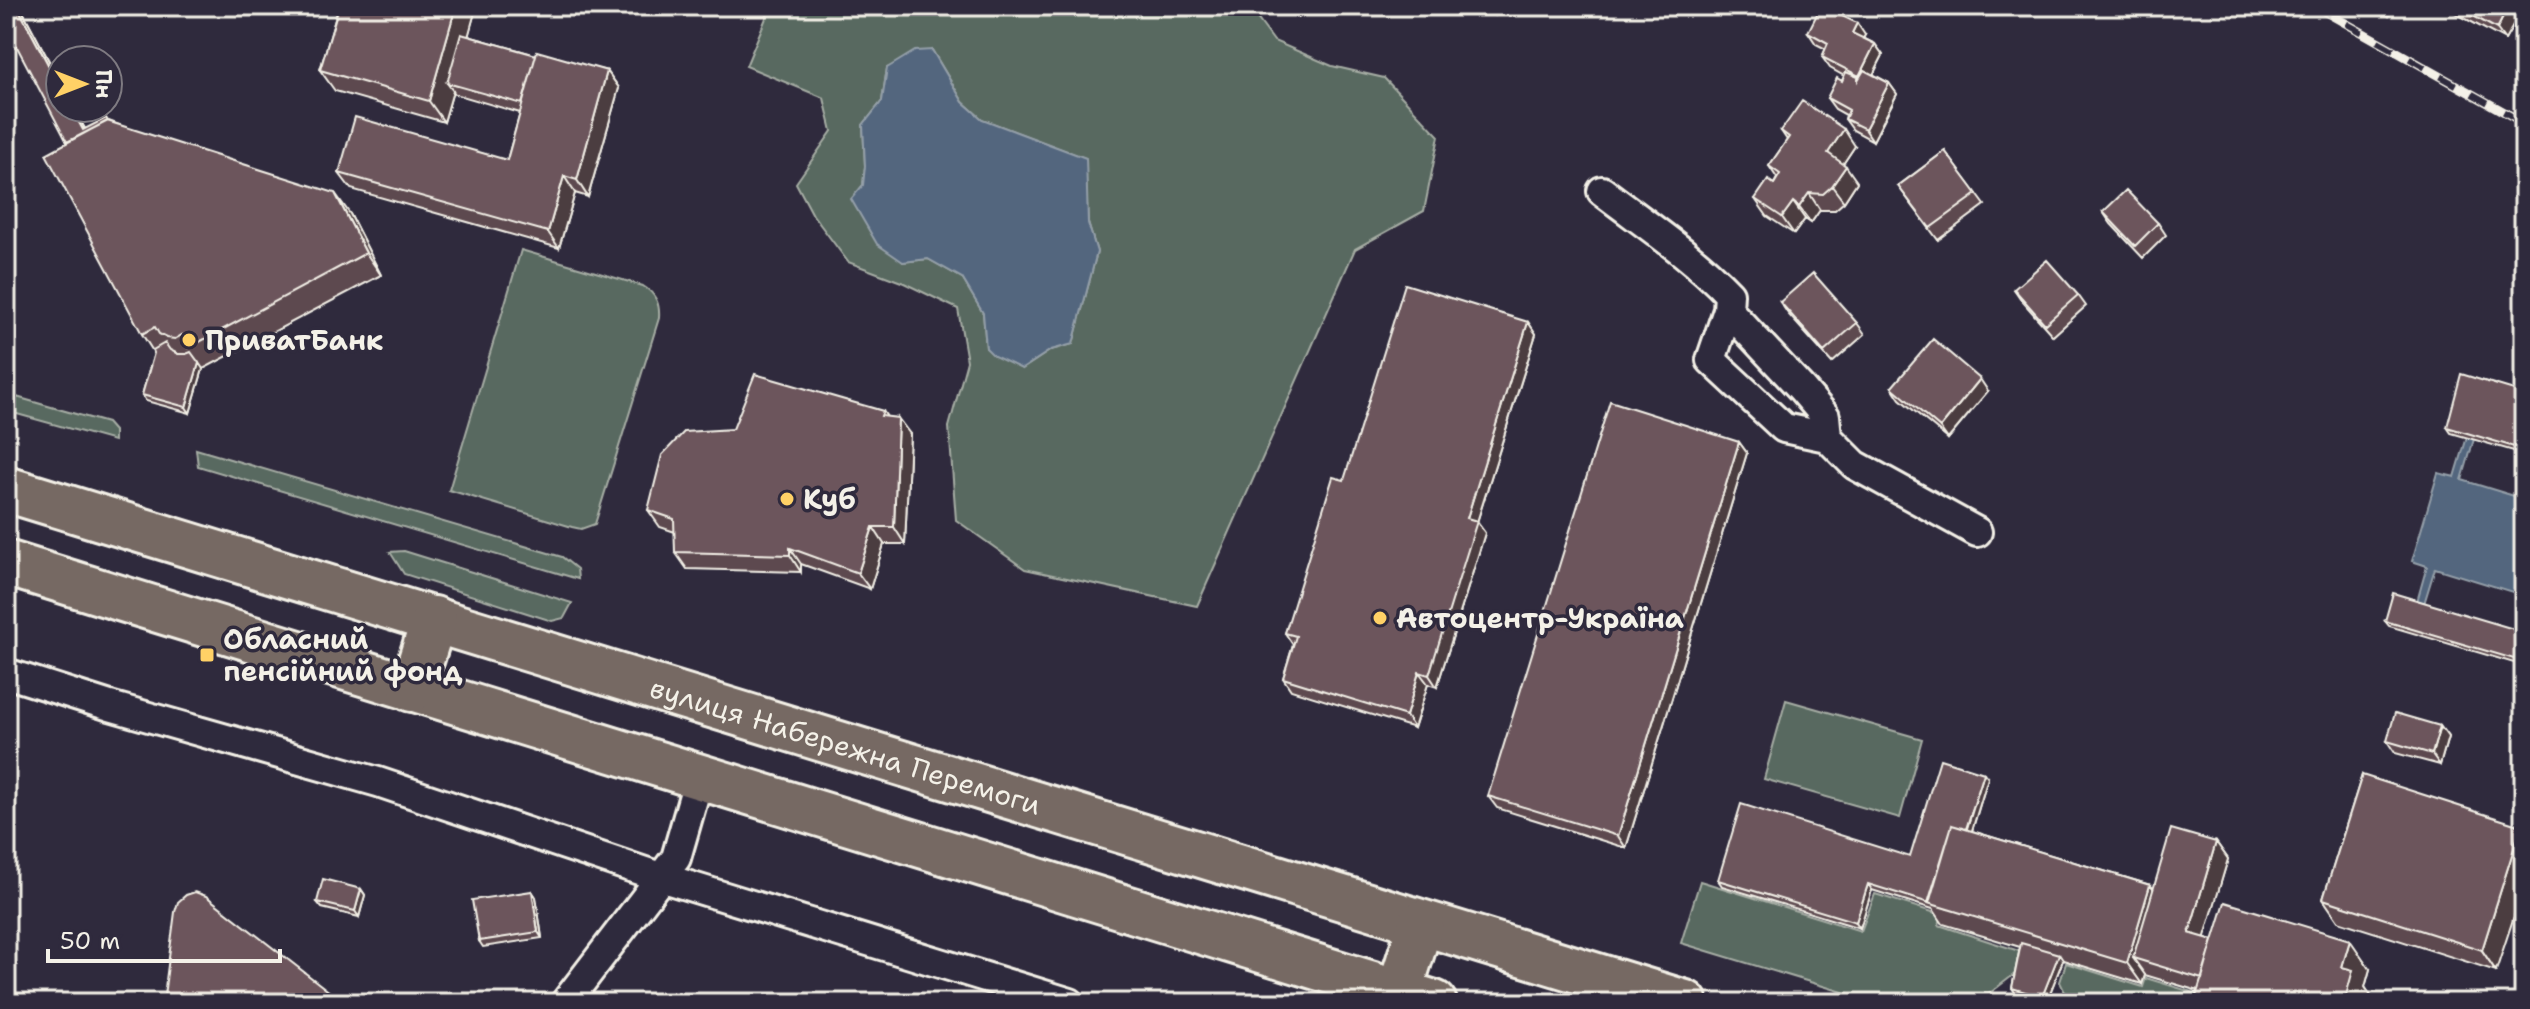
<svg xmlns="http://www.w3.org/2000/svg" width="2530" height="1009" font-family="'Shantell Sans',sans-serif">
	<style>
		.green { fill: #586961; stroke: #a6ada4; stroke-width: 2; fill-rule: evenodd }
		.water { fill: #53667e; stroke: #939ea8; stroke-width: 2 }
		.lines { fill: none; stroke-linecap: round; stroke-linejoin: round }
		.street-casing { stroke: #f4f1e8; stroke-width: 34 }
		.primary-casing { stroke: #f4f1e8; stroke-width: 50 }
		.street { stroke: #2f2a3d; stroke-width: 28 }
		.primary { stroke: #766964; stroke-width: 44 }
		.rail-casing { stroke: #f4f1e8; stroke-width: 9 }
		.rail { stroke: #2f2a3d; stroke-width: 6; stroke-dasharray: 18; stroke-linecap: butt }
		.wall { fill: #5d494f; stroke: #f4f1e8; stroke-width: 2 }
		.shaded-wall { fill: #4c3c40; stroke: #f4f1e8; stroke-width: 2 }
		.building { fill: #6c555c; stroke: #f4f1e8; stroke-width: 2 }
		.poi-dot { fill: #ffd166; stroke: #2f2a3d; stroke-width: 3 }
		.labels { text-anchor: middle; stroke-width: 7; stroke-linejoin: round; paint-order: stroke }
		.poi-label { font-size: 28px; font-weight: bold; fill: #f4f1e8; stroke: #2f2a3d; text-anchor: start }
		.street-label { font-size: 28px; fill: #f4f1e8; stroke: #2f2a3d }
	</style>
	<rect width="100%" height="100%" fill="#2f2a3d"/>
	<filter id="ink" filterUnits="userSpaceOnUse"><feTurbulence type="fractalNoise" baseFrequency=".0125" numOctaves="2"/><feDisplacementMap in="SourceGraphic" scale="16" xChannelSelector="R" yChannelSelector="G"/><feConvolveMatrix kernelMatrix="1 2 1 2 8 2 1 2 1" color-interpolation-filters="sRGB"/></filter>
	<g filter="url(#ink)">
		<path class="green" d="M771,6H1248L1274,41L1332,66L1384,78L1439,136L1424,211L1355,249L1197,606L1025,569L956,520L949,427L967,361L958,309L904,283L848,262L813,215L796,183L832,131L824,98L746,66ZM932,50L963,102L982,119L1085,158L1088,223L1097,252L1073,344L1051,350L1022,369L986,348L983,313L962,278L928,259L903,262L852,199L863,185L865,166L863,125L882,101L887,68Z
			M521,250L643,286C656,294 660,304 659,318L595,524L581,529L572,527L449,490Z
			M6,394L107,423L114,431V441L6,411Z
			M196,449L562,557L577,569L578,579L198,466Z
			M404,551L572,603L564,618L552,621L404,574L390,552Z
			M1786,700L1922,739L1900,818L1764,779Z
			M1700,881L1861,931L1875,894L1942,915L1939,925L2022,952L2016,973L1977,1003H1879L1681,943Z
			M2066,963L2143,987L2146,978L2221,1001L2220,1003H2070L2060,982Z"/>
		<path class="water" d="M932,50L963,102L982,119L1086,158L1088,223L1097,252L1073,344L1051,350L1022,369L994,356L986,348L983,313L962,278L928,259L903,262L877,244L851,199L863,185L865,166L863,125L882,101L887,68L915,51Z
			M2467,437L2474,439L2462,480L2524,499L2522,595L2435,568L2423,607L2416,605L2427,566L2412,561L2438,473L2455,477Z"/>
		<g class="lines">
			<g class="street-casing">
				<path id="street" d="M1602,191C1645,224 1692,255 1729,294L1728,310L1711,360L1784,428L1827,437L1855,465L1977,532
					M1728,310L1802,389L1825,416L1827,437
					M6,673L110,706L378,782L660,877L1070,1003
					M565,1003L676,858L699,778"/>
			</g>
			<g class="primary-casing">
				<g id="primary">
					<path id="s1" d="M6,489L1685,1003"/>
					<path d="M6,563L1434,1003"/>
					<path d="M412,689L434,619"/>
					<path d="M1399,992L1421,923"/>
				</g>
			</g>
			<use href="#street" class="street"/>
			<use href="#primary" class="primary"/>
			<g class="rail-casing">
				<path id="rail" d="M2315,6L2524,123"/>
			</g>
			<use href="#rail" class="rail"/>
		</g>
		<path class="wall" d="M6,6H20L85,129L109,121L350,214L381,275L203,369L190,413L146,401L142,395L154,353L142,334L67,142Z
			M339,6H471L475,12L468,36L536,55L607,71L619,88L588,197L575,193L559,248L351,189L339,173L507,160L520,113L455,94L453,91L444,122L335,91L320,70Z
			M1276,6H1305L1299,17Z
			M1466,6H1498L1495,15Z
			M2370,6H2395L2389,16Z
			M2442,6H2506L2517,19L2505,40Z
			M1808,32L1865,35L1863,38L1875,44L1883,55L1873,74L1889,83L1897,94L1873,141L1853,130L1845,119L1846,115L1835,109L1827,98L1842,81L1844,76L1830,68L1822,57L1826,49L1816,44Z
			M1781,131L1855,146L1843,164L1857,182L1844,202L1835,210H1820L1811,223L1805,219L1794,234L1767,216L1755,199L1774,184L1777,178L1769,166L1787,140Z
			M1945,151L1985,205L1938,240L1898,186Z
			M2103,212L2158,223L2166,235L2143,258L2111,224Z
			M2014,289L2078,295L2086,306L2053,336L2022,301Z
			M1780,302L1857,323L1865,334L1832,363L1788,314Z
			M1528,322L1536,334L1477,522L1485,533L1437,687L1428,684L1414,728L1291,690L1283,678L1293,645L1285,633L1344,480Z
			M1892,387L1988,391L1948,439L1900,399Z
			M2524,393V454L2451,433L2447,427Z
			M883,411L887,417L910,434L905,544H884L870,589L801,564V572L687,569L675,552V532L660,527L648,510L733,429Z
			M1739,442L1747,453L1626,848L1497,808L1488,796Z
			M2385,621L2524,632V666L2389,626Z
			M2440,726L2448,737L2440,765L2395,753L2387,741Z
			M2362,775L2496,971L2338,921L2323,899Z
			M1988,778L1972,831L2150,885L2154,889L2216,842L2228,859L2204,938L2370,969L2365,987L2373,999L2372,1003H2194L2198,991L2145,975L2142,984L2063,960L2046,1003L2016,994L2012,988L2020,947L1943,924L1933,909L1872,890L1860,928L1722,886L1718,880L1910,857Z
			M361,889L365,895L359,917L322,908L317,902Z
			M532,891L536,897L542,938L483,947L479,941Z"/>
		<path class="shaded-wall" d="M17,6H20L60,82V87Z
			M456,6H471L475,12L455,85L447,83L453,91L444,122L429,101Z
			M1292,6H1305L1299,17Z
			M1489,6H1498L1495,15Z
			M2387,6H2395L2389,16L2385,10Z
			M2508,7L2517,19L2505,40L2497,29Z
			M1857,23L1865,35L1860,44L1852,33Z
			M1875,44L1883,55L1867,87L1859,76Z
			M607,71L619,88L588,197L577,180Z
			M1889,83L1897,94L1873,141L1865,129Z
			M71,108H74L89,137L83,130Z
			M1844,129L1855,146L1839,170L1828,153Z
			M1846,166L1857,182L1844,202L1832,186Z
			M564,176L575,193L559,248L548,232Z
			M335,193L350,214L381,275L366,253Z
			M1809,193L1820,210L1811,223L1799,207Z
			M1793,202L1805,219L1794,234L1782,217Z
			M1528,322L1536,334L1477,522L1485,533L1437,687L1429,675L1467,518Z
			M199,363L203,369L190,413L186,407Z
			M1980,379L1988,391L1948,439L1940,428Z
			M898,418L910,434L905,544L894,527Z
			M1739,442L1747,453L1626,848L1618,836Z
			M873,527L884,544L870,589L858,573Z
			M790,548L801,564V572L790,555Z
			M1419,672L1428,684L1414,728L1406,716Z
			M2440,726L2448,737L2440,765L2432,754Z
			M1984,773L1988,778L1948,909L1943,907Z
			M2521,826L2524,830V886L2496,971L2482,950Z
			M2216,842L2228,859L2201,950L2189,933Z
			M1868,884L1872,890L1860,928L1856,922Z
			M2150,885L2165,906L2133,958L2145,975L2142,984L2127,963Z
			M361,889L365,895L359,917L355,911Z
			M532,891L536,897L542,938L538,932Z
			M2350,940L2370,969L2365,987L2373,999L2372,1003H2344L2342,967Z
			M2059,954L2063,960L2046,1003L2042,997Z"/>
		<path class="building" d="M6,6H17L60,87V108H71L83,130L106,118L108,121L67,142L6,26Z
			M339,6H456L429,101L320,70Z
			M1821,6L1857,23L1852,33L1875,44L1859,76L1822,57L1828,43L1808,32Z
			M2377,6H2387L2385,10Z
			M2455,6H2506L2508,7L2497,29Z
			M461,34L536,55L522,104L447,83Z
			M537,51L607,71L577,180L564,176L548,232L339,173L355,117L507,160Z
			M1864,70L1889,83L1865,129L1845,119L1849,110L1827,98L1837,78L1842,81L1846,72L1858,77V80Z
			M1802,101L1844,129L1828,153L1846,166L1832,186L1823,194L1809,193L1799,207L1793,202L1782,217L1755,199L1768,180L1774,184L1780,174L1769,166L1789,137L1781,131Z
			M107,121L335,193L366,253L188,348L182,335L175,339L167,338L159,334L155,327L142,334L46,154Z
			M1945,151L1977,194L1930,228L1898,186Z
			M2126,190L2158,223L2135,246L2103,212Z
			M2047,260L2078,295L2045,324L2014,289Z
			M1813,273L1857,323L1824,352L1780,302Z
			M1405,284L1528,322L1467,518L1477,521L1457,585L1429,675L1419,672L1406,716L1283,678L1296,636L1285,633L1333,477L1344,480Z
			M1933,339L1980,379L1940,428L1892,387Z
			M165,343L170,350L178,354H186L191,352L199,363L186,407L142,395L154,353L153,350Z
			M755,374L883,411L881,416L898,418L894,527H873L858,573L790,548V555L675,552L674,519L648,510L662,455L684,432L733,429Z
			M2461,374L2524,393V450L2447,427Z
			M1610,401L1739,442L1618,836L1488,796Z
			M2393,593L2524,632V662L2385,621Z
			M2395,713L2440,726L2432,754L2387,741Z
			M1940,759L1984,773L1966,829L1952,825L1929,903L1868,884L1856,922L1718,880L1741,804L1910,857Z
			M2362,775L2521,826L2482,950L2323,899Z
			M1952,825L2150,885L2127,963L1928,903Z
			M2171,829L2216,842L2189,933L2213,940L2202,979L2133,958Z
			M323,879L361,889L355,911L317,902Z
			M532,891L538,932L479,941L472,900Z
			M195,892L206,896L344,1003H163L175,912L178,902L186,895Z
			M2225,902L2350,940L2342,967L2353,970L2344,1003H2194Z
			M2021,943L2059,954L2042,997L2012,988Z"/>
	</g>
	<g class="poi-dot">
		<circle cx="189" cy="340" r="8"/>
		<circle cx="787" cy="499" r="8"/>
		<circle cx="1380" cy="618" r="8"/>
		<rect x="199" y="647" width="16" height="16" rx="4"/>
	</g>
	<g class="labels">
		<g class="poi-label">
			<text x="205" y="350">ПриватБанк</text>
			<text x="803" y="509">Куб</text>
			<text x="1396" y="628">Автоцентр-Україна</text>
			<text x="223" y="649">Обласний<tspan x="223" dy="32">пенсійний фонд</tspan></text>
		</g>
		<g class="street-label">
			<text dy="10" stroke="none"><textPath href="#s1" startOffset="878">вулиця Набережна Перемоги</textPath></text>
		</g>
	</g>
	<rect width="2530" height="1009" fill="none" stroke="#2f2a3d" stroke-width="32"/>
	<rect x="16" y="16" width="2498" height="977" fill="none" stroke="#f4f1e8" stroke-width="3" filter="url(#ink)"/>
	<g transform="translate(84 84) rotate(90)"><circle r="38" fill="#2f2a3d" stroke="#7e7a81" stroke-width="2"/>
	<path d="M0-6L14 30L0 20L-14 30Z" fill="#ffd166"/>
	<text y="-12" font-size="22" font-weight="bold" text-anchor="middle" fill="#f4f1e8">Пн</text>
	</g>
	<path d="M48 949v12h232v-12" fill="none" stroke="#f4f1e8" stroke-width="4"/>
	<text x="60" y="949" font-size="24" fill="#f4f1e8" stroke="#2f2a3d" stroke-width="6" paint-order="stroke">50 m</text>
</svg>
